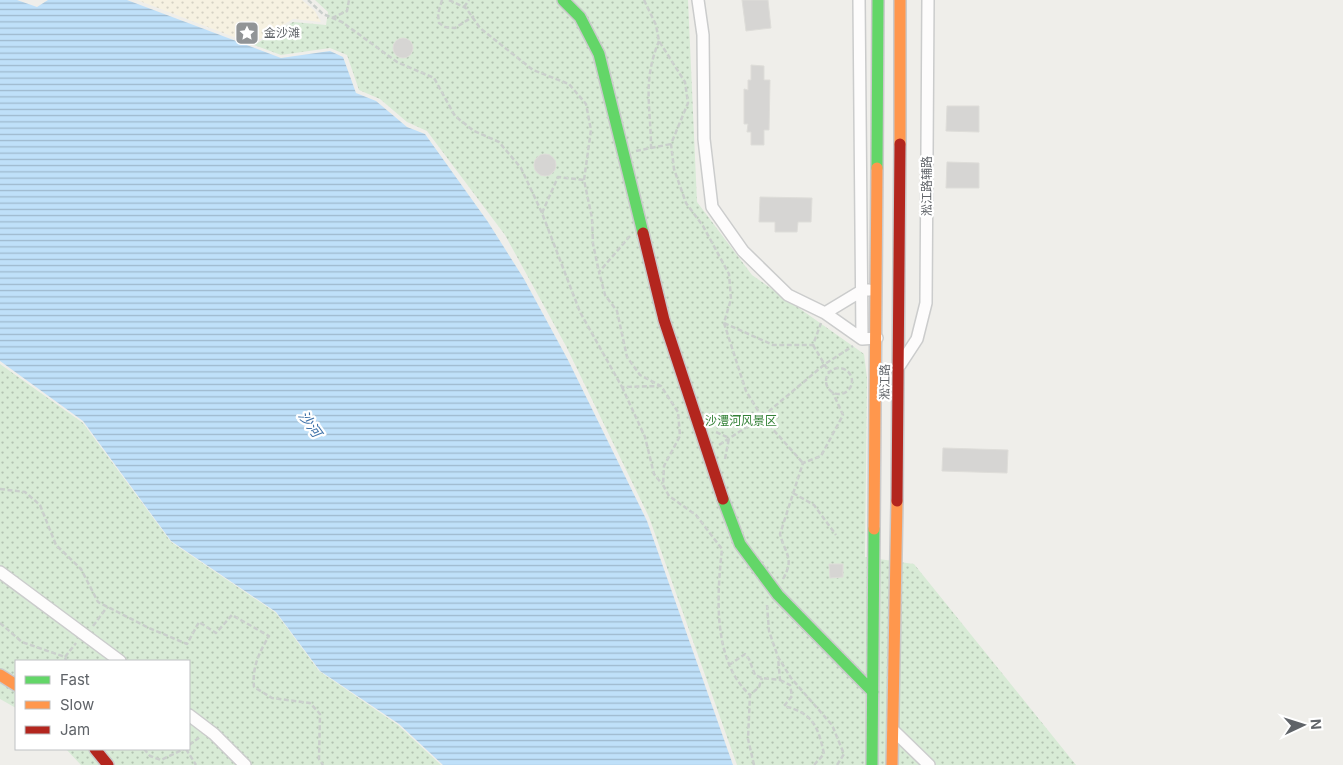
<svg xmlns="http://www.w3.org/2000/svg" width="1343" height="765" font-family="Inter,'Noto Sans SC',sans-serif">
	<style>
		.grass { fill: url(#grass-dots) }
		.sand { fill: url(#sand-dots) }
		.water { fill: url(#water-rules) }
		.building { fill: #d6d5d3; stroke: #deddd9 }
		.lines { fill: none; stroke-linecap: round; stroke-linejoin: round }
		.street-casing { stroke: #cbcccc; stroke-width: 14 }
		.fast-casing { stroke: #cacacb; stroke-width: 14 }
		.slow-casing { stroke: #cacacb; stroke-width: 14 }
		.jam-casing { stroke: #cacacb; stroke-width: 14 }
		.path { stroke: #cacfcc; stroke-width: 2.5; stroke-dasharray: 5 2.5; stroke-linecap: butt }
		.street { stroke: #fdfcfc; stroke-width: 11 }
		.fast { stroke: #63d668; stroke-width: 11 }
		.slow { stroke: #ff974d; stroke-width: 11 }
		.jam { stroke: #b3261e; stroke-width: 11 }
		.labels { text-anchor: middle; stroke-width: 4.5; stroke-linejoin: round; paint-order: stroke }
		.poi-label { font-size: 12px; fill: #5f6368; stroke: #fff; text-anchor: start }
		.street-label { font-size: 12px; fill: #5f6368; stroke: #fff }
		.park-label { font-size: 12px; fill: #348238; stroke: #fff }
		.water-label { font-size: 14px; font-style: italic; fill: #4174aa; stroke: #fff }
	</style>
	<defs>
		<pattern id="grass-dots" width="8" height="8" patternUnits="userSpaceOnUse" patternTransform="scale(1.25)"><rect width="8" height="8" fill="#d8ebd6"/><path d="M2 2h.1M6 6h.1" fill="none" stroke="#b2c2b1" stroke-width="1.8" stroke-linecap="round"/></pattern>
		<pattern id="sand-dots" width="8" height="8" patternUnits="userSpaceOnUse" patternTransform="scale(1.25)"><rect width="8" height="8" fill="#f6f1e1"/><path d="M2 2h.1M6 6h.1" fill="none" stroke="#d5d1c4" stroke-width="1.8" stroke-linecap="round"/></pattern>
		<pattern id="water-rules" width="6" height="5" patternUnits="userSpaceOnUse" patternTransform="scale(1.25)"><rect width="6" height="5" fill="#bfe0f9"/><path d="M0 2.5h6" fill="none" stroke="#9eb9cd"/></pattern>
	</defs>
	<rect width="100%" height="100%" fill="#efeeea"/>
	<path class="grass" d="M315,0H688L697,202L752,275L864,354L867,378L865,557L914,564L1076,765H737L649,517L566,346L505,235L427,131L407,122L380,99L359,90L347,55L330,48L281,55L254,45L293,22L326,25L328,12Z
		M0,364L83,423L171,542L276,613L319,671L398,725L441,765H81L66,749H189V661H16V708L0,699Z"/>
	<path class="sand" d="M137,0H302L315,11L321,22L293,19L252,44Z"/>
	<path class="water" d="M0,0H17L37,7L48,0H127L281,58L330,51L343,57L356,93L376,101L407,127L425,134L488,222L524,279L568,360L647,521L733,765H443L399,724L320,671L276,612L171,541L83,421L0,361Z"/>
	<path class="building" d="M742,0H768L771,28L746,31Z
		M393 48a10 10 0 1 1 20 0a10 10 0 1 1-20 0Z
		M751,65L764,66V80H770L769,130H764V145H751V132H747L748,124H744V89L748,90V80H751Z
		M947,106H979V132L946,131Z
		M534 165a11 11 0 1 1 22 0a11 11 0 1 1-22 0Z
		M947,162L979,163V188H946Z
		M760,197L812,198L811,222H798L797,232H775V222H759Z
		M943,448L1008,450L1007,473L942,471Z
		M829,564H843V577L830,578Z"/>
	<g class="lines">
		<g class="street-casing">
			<path id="street" d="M698,0L703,35L704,139L712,207L743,251L788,295L825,313L862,339L877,338
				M859,0L862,339
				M825,313L863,290H869
				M900,365L917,339L926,303L928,0
				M0,572L120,661
				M189,715L214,734L245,765
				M893,730L929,765"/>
		</g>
		<g class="fast-casing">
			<path id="fast" d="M563,0L580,17L599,54L643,233
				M877,168L878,0
				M723,499L740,544L778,595L873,692
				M872,765L874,529"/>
		</g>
		<g class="slow-casing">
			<path id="slow" d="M900,144V0
				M874,529L877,168
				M0,675L16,685
				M892,765L897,501"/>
		</g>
		<g class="jam-casing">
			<path id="jam" d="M643,233L664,320L723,499
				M897,501L900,144
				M95,749L108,765"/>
		</g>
		<path class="path" d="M308,0L323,14L342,22L397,62L434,78L455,116L474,131L499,142L521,168L542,213L580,312L622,387L661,386
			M442,0L438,14L439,23L445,27L455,28L474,16
			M449,0L466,8L480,28L533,70L569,84L586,104L591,130L584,180L592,218L593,244L599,272
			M644,0L656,25L659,41L685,82L688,103L671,144L674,169L686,203L703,226L729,274L731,299L724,323L746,391L762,417L803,463
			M464,7L469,0
			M332,18L347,11L349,0
			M651,149C651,107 642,82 659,41
			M636,151L671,144
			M542,213L558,177L584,180
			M630,236L599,272L605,295L617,311L627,357L640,375L661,386L678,412L680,436L664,466L663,485L669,496L696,515L722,549C717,595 712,660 750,695
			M724,323L773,345H813L821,323
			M813,345L829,372
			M826 381a13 13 0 1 1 26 0a13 13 0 1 1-26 0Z
			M622,387L645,437L654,474L662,484
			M716,432L729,438
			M719,445L762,417L825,364L853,346
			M725,459L729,438
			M0,489L25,492L40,505L56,545L81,569L98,602L149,628L187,644L199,622L216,633L232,615L269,636C259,653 252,667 254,687L272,698L310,703L320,714L319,759L323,765
			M793,493L814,505L836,535
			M783,579C795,558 785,554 780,534L803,463L821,456L843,415L833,393
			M767,605L769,631L778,657L791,678L832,725L844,754L837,765
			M0,623L22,642L65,657L66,661
			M93,626L107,607
			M65,657L76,643
			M729,665L745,654L749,659L755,675L762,678L780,680L778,658
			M780,680L790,685L792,696L784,706C813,713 818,726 824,754L814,765
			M189,745L200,737
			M144,749L150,756L161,760L184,749
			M186,749L196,765
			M754,765L748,739L750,695L759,687L762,678"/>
		<use href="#street" class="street"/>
		<use href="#fast" class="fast"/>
		<use href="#slow" class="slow"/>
		<use href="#jam" class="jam"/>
	</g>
	<defs>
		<g id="sight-square" transform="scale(1.25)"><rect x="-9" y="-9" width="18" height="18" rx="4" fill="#919496" stroke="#fff"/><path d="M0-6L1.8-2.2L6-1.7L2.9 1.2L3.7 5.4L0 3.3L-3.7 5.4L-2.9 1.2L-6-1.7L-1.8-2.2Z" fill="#fff"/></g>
	</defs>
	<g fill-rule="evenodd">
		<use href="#sight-square" x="247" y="33"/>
	</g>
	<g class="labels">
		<g class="poi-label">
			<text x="264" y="37">金沙滩</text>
		</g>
		<g class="street-label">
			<text transform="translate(927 186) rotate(-90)" y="4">淞江路辅路</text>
			<text transform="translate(885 382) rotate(-89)" y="4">淞江路</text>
		</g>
		<g class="park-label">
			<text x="741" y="425">沙澧河风景区</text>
		</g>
		<g class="water-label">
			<text transform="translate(310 424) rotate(54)" y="5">沙河</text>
		</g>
	</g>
	<rect x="15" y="660" width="175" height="90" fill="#ffffff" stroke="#bfc1c3"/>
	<rect x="25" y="676" width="25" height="8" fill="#63d668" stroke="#bfc1c3"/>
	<text x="60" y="685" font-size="15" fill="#5f6368">Fast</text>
	<rect x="25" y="701" width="25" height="8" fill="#ff974d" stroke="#bfc1c3"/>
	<text x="60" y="710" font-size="15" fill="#5f6368">Slow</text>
	<rect x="25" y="726" width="25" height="8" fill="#b3261e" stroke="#bfc1c3"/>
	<text x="60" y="735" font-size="15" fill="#5f6368">Jam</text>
	<g transform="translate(1303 725) rotate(86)" stroke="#ffffff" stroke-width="4" paint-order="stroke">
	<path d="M0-4L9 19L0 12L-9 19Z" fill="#5f6368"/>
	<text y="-8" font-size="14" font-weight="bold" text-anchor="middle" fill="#5f6368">N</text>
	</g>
</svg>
